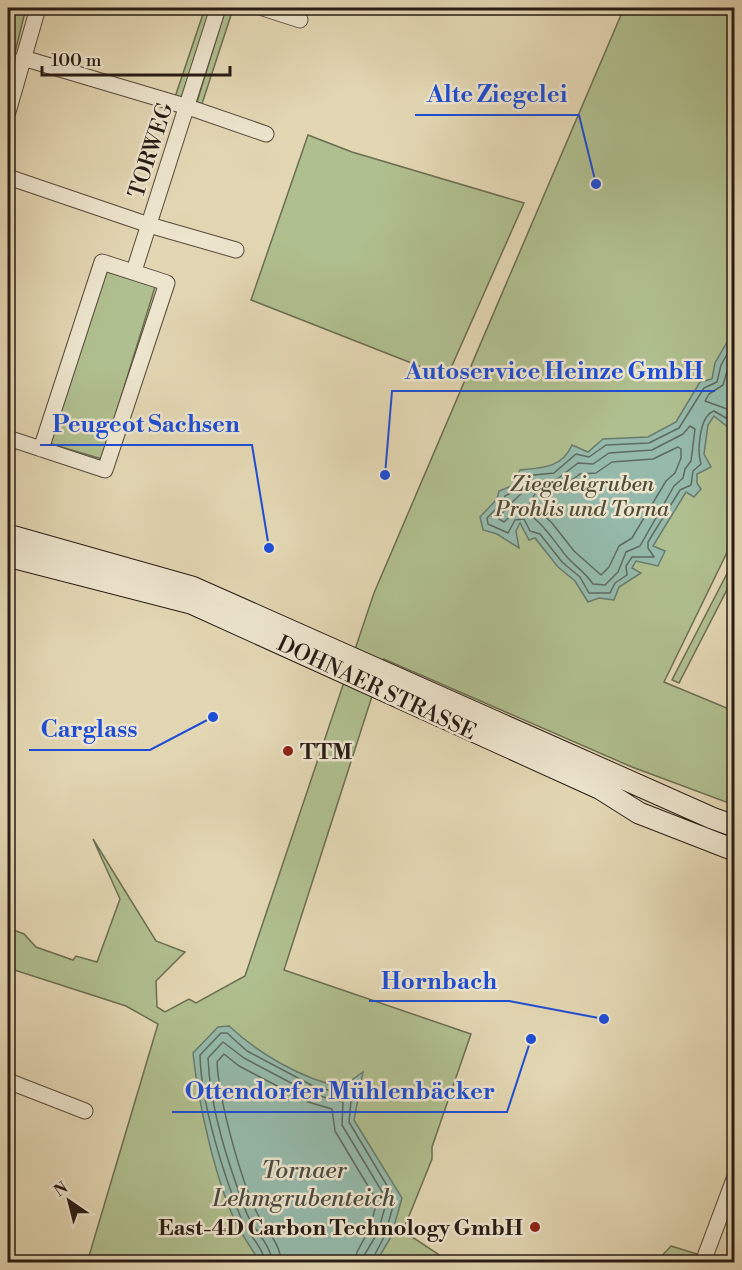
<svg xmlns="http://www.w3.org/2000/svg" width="742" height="1270" font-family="'Libre Bodoni',serif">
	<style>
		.green { fill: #b0bf8f; stroke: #6c6e52; stroke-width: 1.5 }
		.water { fill: #95baab; stroke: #697b6f; stroke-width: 1.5 }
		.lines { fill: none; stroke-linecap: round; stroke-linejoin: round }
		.shore { stroke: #5e6b60; stroke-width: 1.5 }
		.street-casing { stroke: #574b3c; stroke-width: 17 }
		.secondary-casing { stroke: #281c15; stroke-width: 23 }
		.street { stroke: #ede5ce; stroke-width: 15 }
		.secondary { stroke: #ede5ce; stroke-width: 21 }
		.poi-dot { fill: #8f2418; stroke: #ede5ce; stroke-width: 2 }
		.labels { text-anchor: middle; stroke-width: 5; stroke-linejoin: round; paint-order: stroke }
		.street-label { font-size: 22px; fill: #281c15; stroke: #ede5ce }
		.park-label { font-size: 22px; font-style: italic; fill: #514d3a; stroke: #ede5ce }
		.poi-label { font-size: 22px; font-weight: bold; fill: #281c15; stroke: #ede5ce; text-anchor: start }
		.water-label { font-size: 24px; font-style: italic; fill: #494b42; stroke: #ede5ce }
		.leader { fill: none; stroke: #1d4ed8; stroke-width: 2 }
		.callout-dot { fill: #1d4ed8; stroke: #ede5ce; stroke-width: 2 }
		.callout-label { font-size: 24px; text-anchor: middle; font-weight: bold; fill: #1d4ed8; stroke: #ede5ce; stroke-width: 5; stroke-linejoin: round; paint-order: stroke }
	</style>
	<rect width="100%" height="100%" fill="#e3d7b3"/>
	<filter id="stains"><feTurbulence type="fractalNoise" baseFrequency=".00333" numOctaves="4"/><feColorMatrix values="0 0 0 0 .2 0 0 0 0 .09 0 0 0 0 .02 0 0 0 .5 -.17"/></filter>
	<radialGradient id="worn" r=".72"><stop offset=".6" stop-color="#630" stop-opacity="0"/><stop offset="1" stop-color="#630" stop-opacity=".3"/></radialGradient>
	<path class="green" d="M8,8H26L8,81Z
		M205,8L211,10L181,99L174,100Z
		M624,8H734V538L664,682L734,711V805L632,767L384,659L284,970L471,1034L432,1147V1159L403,1231L450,1262H106L89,1256L158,1024L126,1006L8,968V928L24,934L36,947L73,960L76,956L97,962L120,899L93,839L156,941L185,952L156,981L157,1007L165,1012L189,999L196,1003L245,976L374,593Z
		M232,12L201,107L197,102L224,14Z
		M308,135L352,152L524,203L447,377L251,300Z
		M101,270L155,287L102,459L48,443Z
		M734,560V576L679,683L672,680Z
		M671,1246L697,1254L694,1262H656Z"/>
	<path class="water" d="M734,330V416L729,428L714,416L708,425L704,454L711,467L697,474V483L701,489L694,497L686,492L653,546L665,551L658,566L636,561L632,568L641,573L619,587L614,600L599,598L588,602L575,581L558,567L535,538L529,540L520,523L516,531L519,548L497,534L483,530L480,517L497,499L499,491L514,485L520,470C542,468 562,468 572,445L588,452L603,439L648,437L676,422L700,382L712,379L715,363Z
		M229,1026C259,1054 302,1079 342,1087L363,1072L354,1120L402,1198L391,1237L376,1262H260C252,1249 243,1237 236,1223C215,1179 198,1102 193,1053L218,1027Z"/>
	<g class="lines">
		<path class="shore" d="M734,342L721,365L717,382L704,388L679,428L649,443L606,445L589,457L576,454L554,473L525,476L518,489L505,496L502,503L487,518L488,524L508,533L515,520L524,519L530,531L540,534L562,562L580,577L589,593H610L615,583L627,575L626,566L632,557H654L648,548V542L680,490L691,485L693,471L701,464C697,452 699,416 714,411L726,418L734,416
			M734,356L728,368L723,385L709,394L705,401L727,409L734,408
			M690,426L695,429L691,461L685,469L683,478L674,486L640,546L626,552L618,572L605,585L593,584C585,572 576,567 567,557C555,543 535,509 516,511L504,522L499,519C505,504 522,497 530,483L556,480L578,463L593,464L609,453L652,450L683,434Z
			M678,447L681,449V458L675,473L666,481L632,538L619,546L609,567L601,575L574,551L552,523L530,503L536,492L561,488L580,474L596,473L612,462L653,459Z
			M265,1262C263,1247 247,1233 241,1218C223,1173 201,1103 200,1055L221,1033H227L247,1051L315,1087L342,1093L352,1091L349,1122L395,1199L385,1235L371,1262
			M272,1262C271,1245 254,1230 247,1214C229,1166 210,1110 208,1058L223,1042L244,1058L312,1094L343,1102L342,1125L387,1200L378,1232L365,1254L364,1262
			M281,1262C281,1244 265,1229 257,1213C240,1178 219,1100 217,1062L224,1054L239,1066L308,1102L332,1109L335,1131L377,1201L370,1228L357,1252L355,1262"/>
		<g class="street-casing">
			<path id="street" d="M263,8L300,20
				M23,58L188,107L266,134
				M8,112L38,8
				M8,177L149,225L236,250
				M134,271L218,8
				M8,438L105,470L167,283L102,262L41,449
				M8,1081L85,1111
				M703,1262L734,1179"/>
		</g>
		<g class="secondary-casing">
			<path id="secondary" d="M8,535L192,587L712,818L734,826
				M8,556L191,603L601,789L639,813L734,850"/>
		</g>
		<use href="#street" class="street"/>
		<use href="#secondary" class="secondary"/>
	</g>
	<g class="poi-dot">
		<circle cx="288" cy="751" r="6"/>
		<circle cx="535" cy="1227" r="6"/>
	</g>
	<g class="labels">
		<g class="street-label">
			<text transform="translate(150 150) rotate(-72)" y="8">TORWEG</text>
			<text transform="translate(377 687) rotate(25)" y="8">DOHNAER STRASSE</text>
		</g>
		<g class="park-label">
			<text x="582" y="491">Ziegeleigruben<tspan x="582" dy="25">Prohlis und Torna</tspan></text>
		</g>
		<g class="poi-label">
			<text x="300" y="759">TTM</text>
			<text x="523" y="1235" text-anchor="end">East-4D Carbon Technology GmbH</text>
		</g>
		<g class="water-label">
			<text x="304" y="1178">Tornaer<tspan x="304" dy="28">Lehmgrubenteich</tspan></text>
		</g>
	</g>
	<path class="leader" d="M596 184L579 115H415M385 475L392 391H715M269 548L252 445H40M213 717L150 750H29M604 1019L509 1001H369M531 1039L507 1112H172"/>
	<g class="callout-dot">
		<circle cx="596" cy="184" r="6"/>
		<circle cx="385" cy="475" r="6"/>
		<circle cx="269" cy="548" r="6"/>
		<circle cx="213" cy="717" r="6"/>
		<circle cx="604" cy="1019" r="6"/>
		<circle cx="531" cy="1039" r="6"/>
	</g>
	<g class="callout-label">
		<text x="497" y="102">Alte Ziegelei</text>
		<text x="554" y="379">Autoservice Heinze GmbH</text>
		<text x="146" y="432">Peugeot Sachsen</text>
		<text x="89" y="737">Carglass</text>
		<text x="439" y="989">Hornbach</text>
		<text x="340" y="1099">Ottendorfer Mühlenbäcker</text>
	</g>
	<rect width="742" height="1270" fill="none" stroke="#e3d7b3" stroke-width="30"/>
	<rect x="9" y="9" width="724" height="1252" fill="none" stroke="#281c15" stroke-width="3"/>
	<rect x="15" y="15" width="712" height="1240" fill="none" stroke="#281c15" stroke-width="1.5"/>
	<g transform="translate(69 1201) rotate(325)" stroke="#ede5ce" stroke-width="4.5" paint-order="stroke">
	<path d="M0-4.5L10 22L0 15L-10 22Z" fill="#281c15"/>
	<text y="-9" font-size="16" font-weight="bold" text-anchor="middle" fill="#281c15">N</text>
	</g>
	<path d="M42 66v9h188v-9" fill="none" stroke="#281c15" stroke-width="3"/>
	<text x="51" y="66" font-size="18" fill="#281c15" stroke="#ede5ce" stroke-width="4.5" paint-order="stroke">100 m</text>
	<rect width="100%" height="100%" filter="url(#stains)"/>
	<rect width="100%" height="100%" fill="url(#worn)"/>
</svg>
